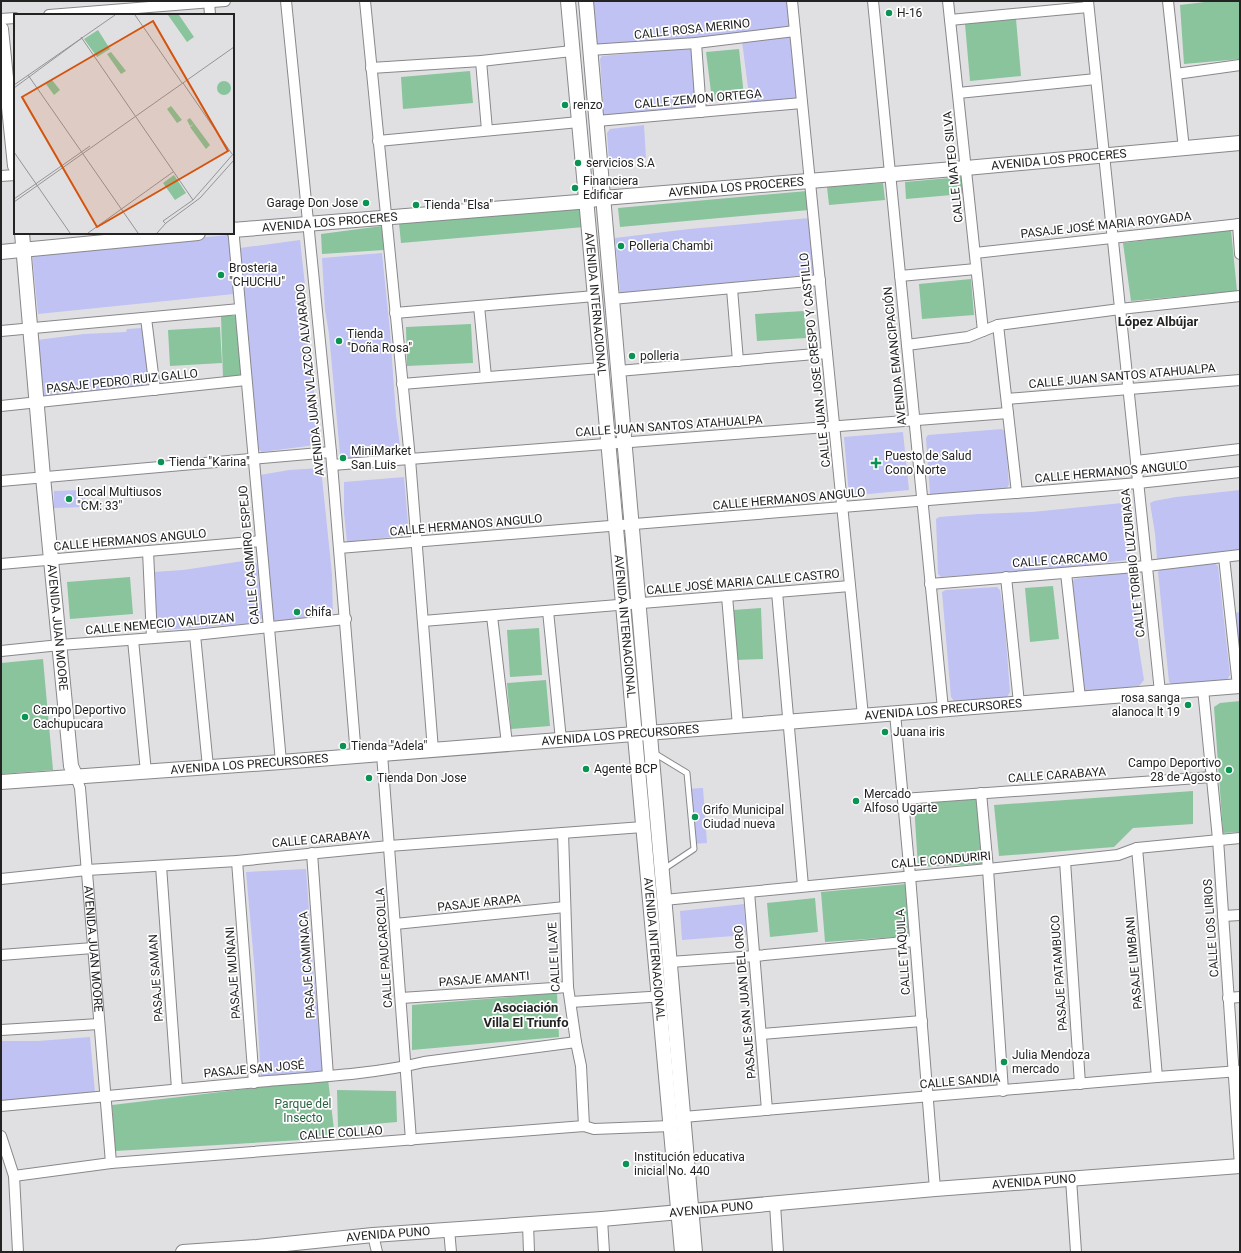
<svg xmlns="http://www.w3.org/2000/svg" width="1241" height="1253" font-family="Roboto,sans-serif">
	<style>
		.green { fill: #89c49c }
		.building { fill: #bfc2f3 }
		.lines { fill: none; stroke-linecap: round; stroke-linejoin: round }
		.lane-casing { stroke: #88888b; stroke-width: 7 }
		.street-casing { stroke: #88888b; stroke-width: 12 }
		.secondary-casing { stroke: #88888b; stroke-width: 16 }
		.lane { stroke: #fff; stroke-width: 5 }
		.street { stroke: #fff; stroke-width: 10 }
		.secondary { stroke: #fff; stroke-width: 14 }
		.poi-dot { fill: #0b9353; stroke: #fff; stroke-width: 1.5 }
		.labels { text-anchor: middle; stroke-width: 3.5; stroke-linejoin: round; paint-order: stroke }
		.poi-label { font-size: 12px; fill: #232324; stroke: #fff; text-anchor: start }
		.street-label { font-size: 12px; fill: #232324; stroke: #fff }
		.park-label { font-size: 12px; fill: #286440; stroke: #fff }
		.neighbourhood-label { font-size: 13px; font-weight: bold; fill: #232324; stroke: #fff }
		.inset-road { fill: none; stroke: #949497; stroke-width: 1 }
		.view { fill: #d4540e; fill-opacity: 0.15; stroke: #d4540e; stroke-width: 2 }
		.inset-edge { fill: none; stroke: #232324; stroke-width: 2 }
	</style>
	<rect width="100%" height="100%" fill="#e0e0e3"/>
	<path class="green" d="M1213,1H1240V59L1184,64L1180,5Z
		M1016,19L1021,76L970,81L965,24Z
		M739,49L744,96L712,100L706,52Z
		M470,71L473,103L403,109L401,77Z
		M961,177L963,194L906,199L905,182Z
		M883,183L885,200L829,205L827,187Z
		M807,191L809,210L620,227L618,208Z
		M583,208L584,227L401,243L399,223Z
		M382,226L384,250L322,254L321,234Z
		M1231,230L1237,291L1131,301L1123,243Z
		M971,279L974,315L922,319L919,284Z
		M804,311L806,338L757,341L755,314Z
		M221,316H237L242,376L223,378Z
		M471,324L473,363L407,366L406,327Z
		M220,327L222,363L170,366L168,330Z
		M130,577L133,614L70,619L67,582Z
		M1053,586L1059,639L1030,642L1025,588Z
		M761,608L763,659L736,660L733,610Z
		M539,628L542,675L510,677L507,630Z
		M43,659L53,770L1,774V663Z
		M546,680L550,726L511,729L507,683Z
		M1240,701V832L1223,833L1214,707L1220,703Z
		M1193,791V824L1133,828L1114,847L999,856L994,805Z
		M978,799L982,864L918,867L914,804Z
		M906,884L910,936L825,942L821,892Z
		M815,898L818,932L770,937L767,903Z
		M557,993L559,1037L412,1050V1005Z
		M328,1079L335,1138L115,1151L112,1105Z
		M337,1090L396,1091L397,1122L338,1127Z"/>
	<path class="building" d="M592,1H788L791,27L750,35L597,46Z
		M792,36L799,98L750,103L742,41Z
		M690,48L693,50L698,108L604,116L600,59L602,56Z
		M644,125L646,158L609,161L607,133L610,129Z
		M810,218L816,274L737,282L680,289L620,293L615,238L689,229Z
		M229,235L234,294L38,314L32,253Z
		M300,240L305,285L308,344L314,387V421H317L319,441L315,445L262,452L258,449L244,307L240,248Z
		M382,253L390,331L396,416L402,460L341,465L329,334L325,310L322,258Z
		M142,328L149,387L44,399L37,340L84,334L126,332L127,329Z
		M1002,429L1005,432L1009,485L1006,489L933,496L930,494L926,438L928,435Z
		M903,432L909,490L849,496L844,437Z
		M321,468L332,574L333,620L303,619L272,621L270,580L260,475L289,470Z
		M404,477L409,535L347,542L344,513V482Z
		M84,490L85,507L54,508V491Z
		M1240,490V553L1160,562L1157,559L1155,533L1150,503L1154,501L1176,497Z
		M1122,503L1125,505L1130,556L1127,560L1064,568L967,575L941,577L938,574L936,519L939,517L978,514L1032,512Z
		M250,560L257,564L262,618L258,623L161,630L157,628L153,572L183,570Z
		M1214,563L1218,566L1230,675L1227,680L1173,685L1169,682L1158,572L1161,569Z
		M1129,572L1134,576L1138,642L1144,680L1139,686L1084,692L1082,688L1079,637L1072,583L1074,579Z
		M997,587L1000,590L1004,614L1010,692L1007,697L954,701L951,697L942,592L946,590Z
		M1240,612V670L1234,616L1235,613Z
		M703,788L707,843L690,844L686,789Z
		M306,869L313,967L324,1073L261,1079L255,973L246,872Z
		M744,904L746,935L682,940L680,911Z
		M90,1037L95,1093L1,1103V1041H38Z"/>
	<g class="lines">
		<g class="lane-casing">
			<path id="lane" d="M654,753L687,773L694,849L664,869"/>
		</g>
		<g class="street-casing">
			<g id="street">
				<path d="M209,1L210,15"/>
				<path d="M286,1L331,452L356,756"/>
				<path d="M365,1L410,459L433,750"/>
				<path d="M792,1L863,716"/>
				<path d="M873,1L943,709"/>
				<path d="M948,1L983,331"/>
				<path d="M1088,1L1160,692"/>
				<path d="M1168,1L1184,149"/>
				<path d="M49,15L225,1"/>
				<path d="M1,19L15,18"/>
				<path d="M950,20L1088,7"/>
				<path d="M696,43L701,112"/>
				<path d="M590,50L696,43L795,31"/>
				<path d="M481,61L487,130"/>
				<path d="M371,68L481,61L572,51"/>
				<path d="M1176,74L1240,65"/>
				<path d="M958,93L1096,79"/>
				<path d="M597,121L802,103"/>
				<path d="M378,141L579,122"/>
				<path d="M1,176L15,175"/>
				<path d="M1238,224L1240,254"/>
				<path d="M233,227L281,762"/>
				<path d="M975,253L1240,224"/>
				<path d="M900,276L976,269"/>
				<path d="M732,289L738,361"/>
				<path d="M612,299L820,280"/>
				<path d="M479,306L486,377"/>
				<path d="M395,313L595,296"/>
				<path d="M146,318L155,390"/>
				<path d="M998,325L1017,493"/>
				<path d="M1,331L240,309"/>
				<path d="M907,345L968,337L998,325L1120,309L1240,296"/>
				<path d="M618,371L827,353"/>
				<path d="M402,384L601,368"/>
				<path d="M1007,399L1240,380"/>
				<path d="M1,406L246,380"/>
				<path d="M1136,461L1240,449"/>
				<path d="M332,465L1008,413"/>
				<path d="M1,481L331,452"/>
				<path d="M339,548L1138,483L1240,472"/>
				<path d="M148,551L152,638"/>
				<path d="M1224,557L1238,686"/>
				<path d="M1,564L261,541"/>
				<path d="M1066,573L1080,698"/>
				<path d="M1006,577L1019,703"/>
				<path d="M930,584L1147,566L1240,555"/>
				<path d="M777,592L803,886"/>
				<path d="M727,596L738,726"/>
				<path d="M548,611L561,740"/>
				<path d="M492,616L507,744"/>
				<path d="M423,621L850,586"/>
				<path d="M195,635L208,767"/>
				<path d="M133,640L146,772"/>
				<path d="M1,651L60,645L195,635L346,619"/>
				<path d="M1203,689L1218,839L1240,1166"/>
				<path d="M895,713L910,876L935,1189"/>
				<path d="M382,754L411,1140"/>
				<path id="s1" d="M76,777L80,788L111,1163"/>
				<path d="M981,793L988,869L1003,1091"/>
				<path d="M903,799L1212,777"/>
				<path d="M563,833L568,987L576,1042L581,1066L584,1126"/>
				<path d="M1137,848L1157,1077"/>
				<path d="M312,853L328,1076"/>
				<path d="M237,861L254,1083"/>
				<path d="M1065,861L1080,1084"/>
				<path d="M161,866L177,1089"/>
				<path d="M1,879L87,870L237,861L389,846L643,827"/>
				<path d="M749,892L767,1110"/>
				<path d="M664,900L988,869L1118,855L1137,848L1240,838"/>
				<path d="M1223,916L1240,915"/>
				<path d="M395,924L565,907"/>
				<path d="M1,955L93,948"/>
				<path d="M670,962L755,956L915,941"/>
				<path d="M401,998L568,987"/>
				<path d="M1228,998L1240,997"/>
				<path d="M571,1002L665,996"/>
				<path d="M1,1030L99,1024"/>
				<path d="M761,1034L922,1021"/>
				<path d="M1,1106C90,1097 179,1090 268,1081C318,1077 375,1074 424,1062L576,1042"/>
				<path d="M683,1117L1157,1077L1240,1071"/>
				<path d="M1,1136L14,1176L18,1252"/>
				<path d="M14,1176L111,1163L584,1126L594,1129L671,1126"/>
				<path d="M1071,1179L1076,1252"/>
				<path d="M775,1204L778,1252"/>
				<path d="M602,1219L604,1252"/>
				<path d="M528,1224L529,1252"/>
				<path d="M449,1229L451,1252"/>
				<path d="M373,1235L377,1252"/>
			</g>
		</g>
		<g class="secondary-casing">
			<g id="secondary">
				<path id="s2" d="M568,1L682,1252"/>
				<path d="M586,1L695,1252"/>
				<path d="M1,29L15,166"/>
				<path id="s3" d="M233,230L578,202L603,198L966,168L1240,143"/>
				<path id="s4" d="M22,233L43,477L71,766L76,777"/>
				<path d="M1,252L198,233"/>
				<path id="s5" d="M1,782L281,762L1240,686"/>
				<path id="s6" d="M183,1252L257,1247L373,1235L602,1219L935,1189L1240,1166"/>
			</g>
		</g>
		<use href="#lane" class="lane"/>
		<use href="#street" class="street"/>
		<use href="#secondary" class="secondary"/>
	</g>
	<g class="poi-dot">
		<circle cx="889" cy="13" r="4"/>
		<circle cx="565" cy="105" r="4"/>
		<circle cx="578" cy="163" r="4"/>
		<circle cx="575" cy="188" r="4"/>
		<circle cx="366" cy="203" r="4"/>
		<circle cx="416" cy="205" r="4"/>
		<circle cx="621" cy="246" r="4"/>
		<circle cx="221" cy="275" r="4"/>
		<circle cx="339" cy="341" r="4"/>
		<circle cx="632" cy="356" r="4"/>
		<circle cx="343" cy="458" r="4"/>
		<circle cx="161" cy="462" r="4"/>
		<path d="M874 457h4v4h4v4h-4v4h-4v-4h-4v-4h4z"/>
		<circle cx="69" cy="499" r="4"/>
		<circle cx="297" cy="612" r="4"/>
		<circle cx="1188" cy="705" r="4"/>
		<circle cx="25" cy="717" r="4"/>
		<circle cx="885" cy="732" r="4"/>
		<circle cx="343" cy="746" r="4"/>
		<circle cx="586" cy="769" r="4"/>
		<circle cx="1229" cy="770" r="4"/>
		<circle cx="369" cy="778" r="4"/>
		<circle cx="856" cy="801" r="4"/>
		<circle cx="695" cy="817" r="4"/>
		<circle cx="1004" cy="1062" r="4"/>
		<circle cx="626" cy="1164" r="4"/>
	</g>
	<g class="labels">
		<g class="poi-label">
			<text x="897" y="17">H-16</text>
			<text x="573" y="109">renzo</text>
			<text x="586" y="167">servicios S.A</text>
			<text x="583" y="185">Financiera<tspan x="583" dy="14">Edificar</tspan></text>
			<text x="358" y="207" text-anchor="end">Garage Don Jose</text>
			<text x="424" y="209">Tienda "Elsa"</text>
			<text x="629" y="250">Polleria Chambi</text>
			<text x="229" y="272">Brosteria<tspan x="229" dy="14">"CHUCHU"</tspan></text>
			<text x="347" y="338">Tienda<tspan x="347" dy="14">"Doña Rosa"</tspan></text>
			<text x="640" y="360">polleria</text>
			<text x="351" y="455">MiniMarket<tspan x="351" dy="14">San Luis</tspan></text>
			<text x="885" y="460">Puesto de Salud<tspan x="885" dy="14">Cono Norte</tspan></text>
			<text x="169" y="466">Tienda "Karina"</text>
			<text x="77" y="496">Local Multiusos<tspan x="77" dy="14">"CM: 33"</tspan></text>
			<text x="305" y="616">chifa</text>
			<text x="1180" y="702" text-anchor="end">rosa sanga<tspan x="1180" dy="14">alanoca lt 19</tspan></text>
			<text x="33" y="714">Campo Deportivo<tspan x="33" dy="14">Cachupucara</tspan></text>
			<text x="893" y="736">Juana iris</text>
			<text x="351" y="750">Tienda "Adela"</text>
			<text x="1221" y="767" text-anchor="end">Campo Deportivo<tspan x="1221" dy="14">28 de Agosto</tspan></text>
			<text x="594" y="773">Agente BCP</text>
			<text x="377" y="782">Tienda Don Jose</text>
			<text x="864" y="798">Mercado<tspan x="864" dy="14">Alfoso Ugarte</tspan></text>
			<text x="703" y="814">Grifo Municipal<tspan x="703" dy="14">Ciudad nueva</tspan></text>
			<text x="1012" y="1059">Julia Mendoza<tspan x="1012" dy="14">mercado</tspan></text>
			<text x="634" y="1161">Institución educativa<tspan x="634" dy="14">inicial No. 440</tspan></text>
		</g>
		<g class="street-label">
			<text transform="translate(692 29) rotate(-6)" y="4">CALLE ROSA MERINO</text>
			<text transform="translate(698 99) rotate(-5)" y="4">CALLE ZEMON ORTEGA</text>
			<text dy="4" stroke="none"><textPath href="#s3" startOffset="829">AVENIDA LOS PROCERES</textPath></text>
			<text transform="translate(953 167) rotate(-96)" y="4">CALLE MATEO SILVA</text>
			<text dy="4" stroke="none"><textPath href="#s3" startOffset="505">AVENIDA LOS PROCERES</textPath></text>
			<text dy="4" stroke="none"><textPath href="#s3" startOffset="97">AVENIDA LOS PROCERES</textPath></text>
			<text transform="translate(1106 225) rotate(-6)" y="4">PASAJE JOSÉ MARIA ROYGADA</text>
			<text dy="4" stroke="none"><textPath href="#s2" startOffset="304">AVENIDA INTERNACIONAL</textPath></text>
			<text transform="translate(895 356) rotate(-96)" y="4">AVENIDA EMANCIPACIÓN</text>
			<text transform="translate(815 360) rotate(-96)" y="4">CALLE JUAN JOSE CRESPO Y CASTILLO</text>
			<text transform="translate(1122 376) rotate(-5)" y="4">CALLE JUAN SANTOS ATAHUALPA</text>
			<text transform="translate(310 380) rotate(-96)" y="4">AVENIDA JUAN VLAZCO ALVARADO</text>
			<text transform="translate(122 381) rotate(-6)" y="4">PASAJE PEDRO RUIZ GALLO</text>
			<text transform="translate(669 426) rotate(-4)" y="4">CALLE JUAN SANTOS ATAHUALPA</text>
			<text transform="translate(1111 472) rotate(-5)" y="4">CALLE HERMANOS ANGULO</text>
			<text transform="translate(789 499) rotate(-5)" y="4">CALLE HERMANOS ANGULO</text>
			<text transform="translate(466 525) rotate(-5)" y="4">CALLE HERMANOS ANGULO</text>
			<text transform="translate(130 540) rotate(-5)" y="4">CALLE HERMANOS ANGULO</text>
			<text transform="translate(249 555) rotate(-95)" y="4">CALLE CASIMIRO ESPEJO</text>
			<text transform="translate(1060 560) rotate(-4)" y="4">CALLE CARCAMO</text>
			<text transform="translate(1133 563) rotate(-96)" y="4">CALLE TORIBIO LUZURIAGA</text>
			<text transform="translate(743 582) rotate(-5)" y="4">CALLE JOSÉ MARIA CALLE CASTRO</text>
			<text transform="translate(160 624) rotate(-5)" y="4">CALLE NEMECIO VALDIZAN</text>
			<text dy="4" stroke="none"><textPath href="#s2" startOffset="628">AVENIDA INTERNACIONAL</textPath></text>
			<text dy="4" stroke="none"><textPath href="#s4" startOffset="396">AVENIDA JUAN MOORE</textPath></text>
			<text dy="4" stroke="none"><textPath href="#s5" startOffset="945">AVENIDA LOS PRECURSORES</textPath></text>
			<text dy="4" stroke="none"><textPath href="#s5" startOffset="621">AVENIDA LOS PRECURSORES</textPath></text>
			<text dy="4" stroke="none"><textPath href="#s5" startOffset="249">AVENIDA LOS PRECURSORES</textPath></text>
			<text transform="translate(1057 775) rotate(-4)" y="4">CALLE CARABAYA</text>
			<text transform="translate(321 839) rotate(-5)" y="4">CALLE CARABAYA</text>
			<text transform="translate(941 860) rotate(-5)" y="4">CALLE CONDURIRI</text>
			<text transform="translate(479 903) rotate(-6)" y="4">PASAJE ARAPA</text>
			<text transform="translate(1211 928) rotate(-94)" y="4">CALLE LOS LIRIOS</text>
			<text dy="4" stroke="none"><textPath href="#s1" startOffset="173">AVENIDA JUAN MOORE</textPath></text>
			<text transform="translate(384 948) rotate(-94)" y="4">CALLE PAUCARCOLLA</text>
			<text dy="4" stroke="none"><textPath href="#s2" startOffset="952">AVENIDA INTERNACIONAL</textPath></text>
			<text transform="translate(903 952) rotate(-94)" y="4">CALLE TAQUILA</text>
			<text transform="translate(554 957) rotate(-93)" y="4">CALLE ILAVE</text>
			<text transform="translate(1134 963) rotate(-95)" y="4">PASAJE LIMBANI</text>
			<text transform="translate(307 965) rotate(-94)" y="4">PASAJE CAMINACA</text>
			<text transform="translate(233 973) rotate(-94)" y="4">PASAJE MUÑANI</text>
			<text transform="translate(1059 973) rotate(-94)" y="4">PASAJE PATAMBUCO</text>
			<text transform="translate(156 978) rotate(-94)" y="4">PASAJE SAMAN</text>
			<text transform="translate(484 979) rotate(-4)" y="4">PASAJE AMANTI</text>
			<text transform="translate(745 1002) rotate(-95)" y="4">PASAJE SAN JUAN DEL ORO</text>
			<text transform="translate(254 1069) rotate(-5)" y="4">PASAJE SAN JOSÉ</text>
			<text transform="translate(960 1081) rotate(-5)" y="4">CALLE SANDIA</text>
			<text transform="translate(341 1133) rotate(-4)" y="4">CALLE COLLAO</text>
			<text dy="4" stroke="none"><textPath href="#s6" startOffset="854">AVENIDA PUNO</textPath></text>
			<text dy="4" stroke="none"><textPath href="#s6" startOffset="530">AVENIDA PUNO</textPath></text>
			<text dy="4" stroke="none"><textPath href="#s6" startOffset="206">AVENIDA PUNO</textPath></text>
		</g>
		<g class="park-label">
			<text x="303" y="1108">Parque del<tspan x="303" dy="14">Insecto</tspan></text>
		</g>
		<g class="neighbourhood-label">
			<text x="1158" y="326">López Albújar</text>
			<text x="526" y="1012">Asociación<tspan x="526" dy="15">Villa El Triunfo</tspan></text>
		</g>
	</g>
	<g transform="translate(14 14)">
		<rect width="220" height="220" fill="#e0e0e3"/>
		<path d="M154,1H165L180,23L173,28ZM84,16L96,35L83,43L70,25ZM97,38L112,57L107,60L93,40ZM38,66L46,76L40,81L32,70ZM203 74a7 7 0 1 1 14 0a7 7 0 1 1-14 0ZM157,92L168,106L163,109L153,95ZM176,104L196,131L192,135L176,113L180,110L176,112L173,106ZM160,161L172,179L161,186L149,169Z" fill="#89c49c"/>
		<path class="inset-road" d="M121,1L168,69M67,23L179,186M14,61L124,219M169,69L218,140M0,71L101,1M0,74L68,24M0,138L56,219M0,185L76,132M0,188L220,33M152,210L149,207L179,186L220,139M74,219L159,158M143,219L152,209L186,184L220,146"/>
		<path class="view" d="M139,7L214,137L83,213L8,83Z"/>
		<rect width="220" height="220" class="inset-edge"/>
	</g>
	<rect width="1241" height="1253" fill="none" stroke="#232324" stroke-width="4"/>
</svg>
